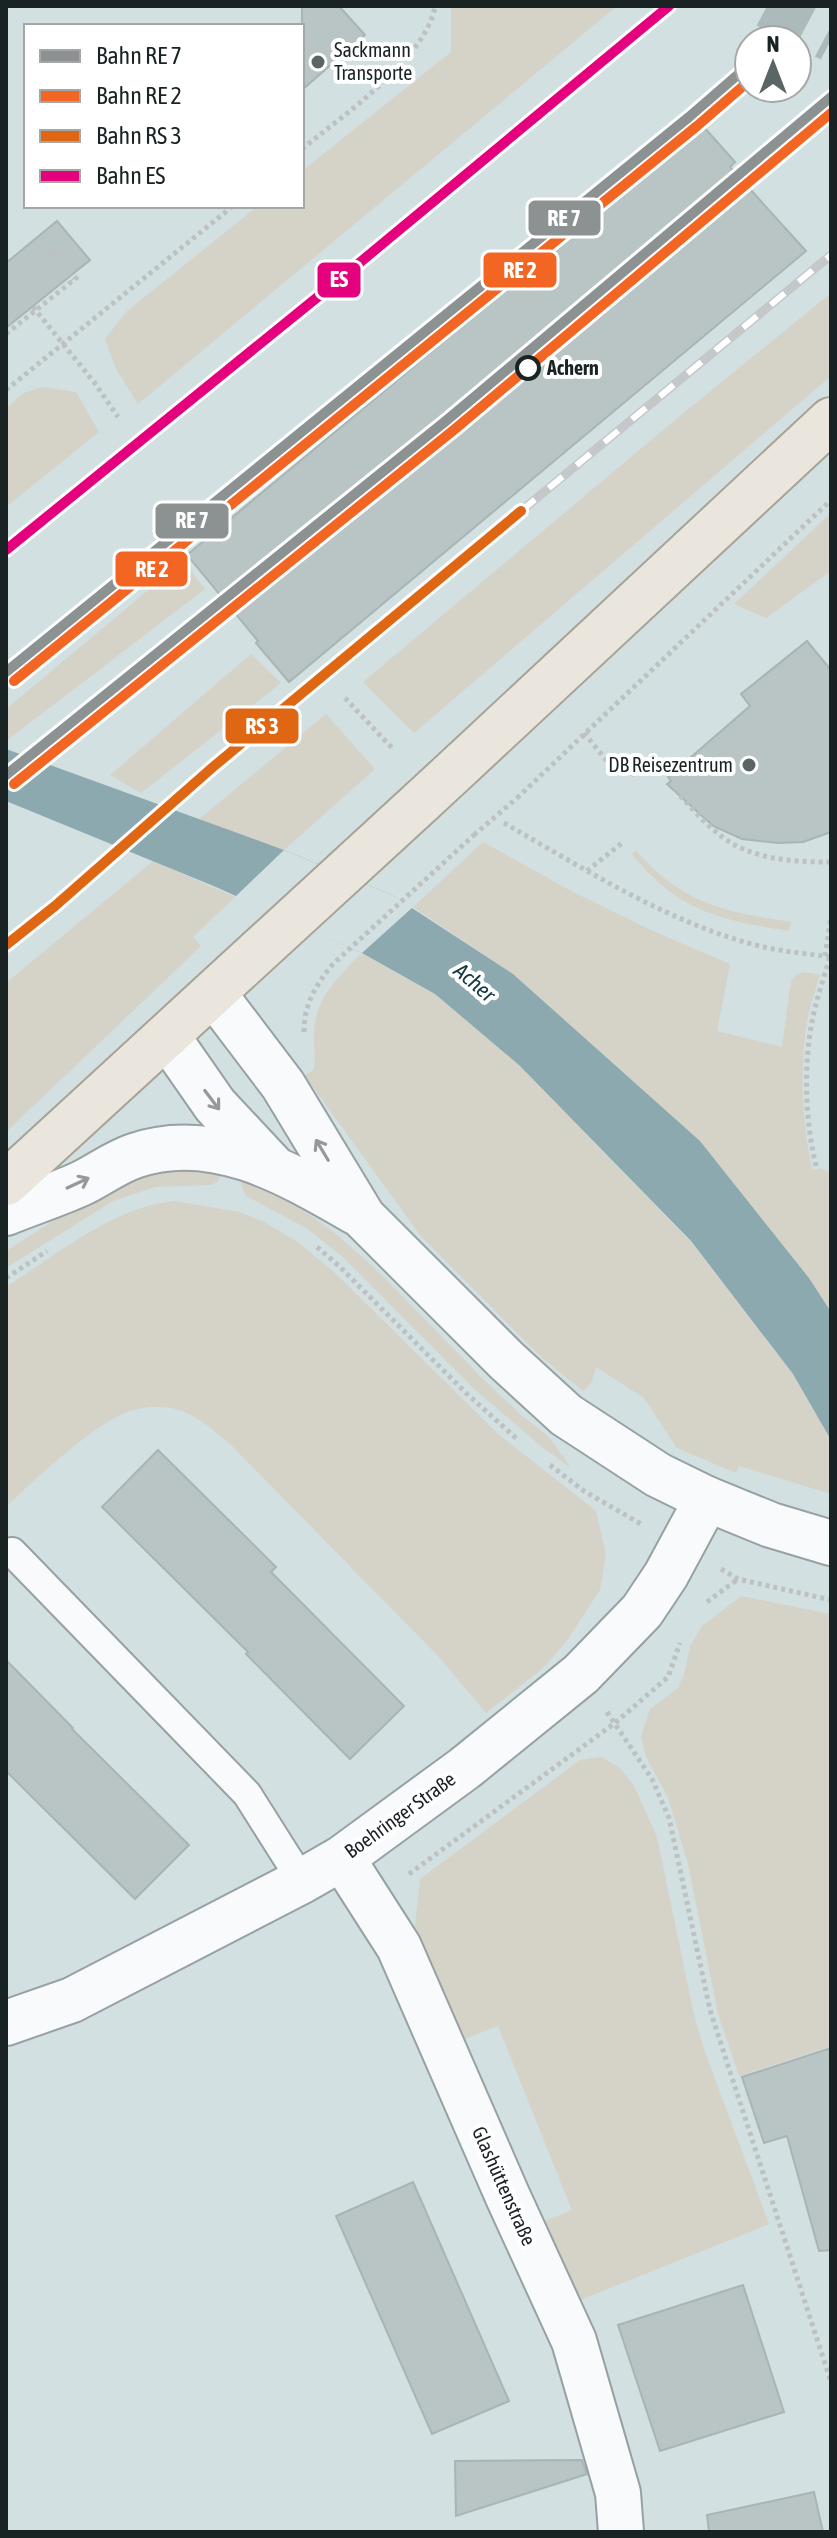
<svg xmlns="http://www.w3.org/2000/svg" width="837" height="2538" font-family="'Asap Condensed',sans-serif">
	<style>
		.green { fill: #d5d2c8 }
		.water { fill: #8ba9ae }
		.pier { fill: #d2e0e2 }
		.building { fill: #b9c4c5; stroke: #a9b4b5; stroke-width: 2 }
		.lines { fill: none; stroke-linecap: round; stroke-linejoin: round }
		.tertiary-tunnel { stroke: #adbabc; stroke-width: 44; stroke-dasharray: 44 22; stroke-linecap: butt }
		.service-casing { stroke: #97a1a3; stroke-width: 32 }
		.minor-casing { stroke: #97a1a3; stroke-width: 48 }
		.tertiary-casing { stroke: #97a1a3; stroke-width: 48 }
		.primary-casing { stroke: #a6a395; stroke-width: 48 }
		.path { stroke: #bdc1c1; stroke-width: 5; stroke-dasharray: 4 4; stroke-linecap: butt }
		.service { stroke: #f8fafb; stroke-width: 28 }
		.minor { stroke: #f8fafb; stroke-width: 44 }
		.tertiary { stroke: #f8fafb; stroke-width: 44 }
		.primary { stroke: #eae6de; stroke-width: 44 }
		.rail-casing { stroke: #c4c8c9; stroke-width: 9 }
		.rail { stroke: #fff; stroke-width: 6; stroke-dasharray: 18; stroke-linecap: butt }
		.primary-bridge-casing { stroke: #a6a395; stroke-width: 48; stroke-linecap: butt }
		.path-bridge { stroke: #bdc1c1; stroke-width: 5; stroke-dasharray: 4 4; stroke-linecap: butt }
		.primary-bridge { stroke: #eae6de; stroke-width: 44 }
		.rail-1-casing { stroke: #fff; stroke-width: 16 }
		.rail-2-casing { stroke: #fff; stroke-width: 16 }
		.rail-3-casing { stroke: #fff; stroke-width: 16 }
		.rail-4-casing { stroke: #fff; stroke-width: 16 }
		.rail-1 { stroke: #8c9192; stroke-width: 10 }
		.rail-2 { stroke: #f26522; stroke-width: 10 }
		.rail-3 { stroke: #df6713; stroke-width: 10 }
		.rail-4 { stroke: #e5007d; stroke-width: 10 }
		.oneway { stroke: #94999a }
		.poi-dot { fill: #5a6566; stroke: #fff; stroke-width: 3 }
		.stop-dot { fill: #fff; stroke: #1a2324; stroke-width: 4 }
		.labels { text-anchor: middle; stroke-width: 8; stroke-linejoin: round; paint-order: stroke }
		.poi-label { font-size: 20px; fill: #1a2324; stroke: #fff; text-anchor: start }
		.stop-label { font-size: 20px; font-weight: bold; fill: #1a2324; stroke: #fff; text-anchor: start }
		.street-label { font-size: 20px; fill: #1a2324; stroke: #fff }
		.water-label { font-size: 22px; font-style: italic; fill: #12383e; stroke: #fff }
		.line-badge { stroke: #fff; stroke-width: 3 }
		.badge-label { font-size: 22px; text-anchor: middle; font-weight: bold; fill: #fff }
	</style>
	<rect width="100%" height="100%" fill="#d2e0e2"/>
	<path class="green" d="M451,6H617L138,404L116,369L105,339L127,311L258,206H302V171L451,52Z
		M831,293V376L414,733L363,682L675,420Z
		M42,387L76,392L99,432L6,507V408L24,393Z
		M831,513V571L766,618L734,604Z
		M183,561L205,589L6,741V709Z
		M251,654L281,683L141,793L110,775Z
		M326,714L375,769L284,850L198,820Z
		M483,842L573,892L651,930L730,964L717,1031L782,1047L791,981L796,975L804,972L820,975C816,988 811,1002 808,1016C799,1066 802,1121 812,1170L820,1168L831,1173V1312L809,1278L700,1141L513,974L413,907Z
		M636,851C682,903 724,912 791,922L789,931C720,920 677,911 632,854Z
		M153,861L235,897L193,937L201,946L6,1132V983Z
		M362,953L435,994L519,1065L691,1242L793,1374L831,1440V1494L739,1466L736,1473L677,1448L644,1398L596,1367L592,1382L583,1391L539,1355L420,1235L305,1076L314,1069C316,1057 313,1044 314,1031C316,997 339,976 362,953Z
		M182,1169L221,1174L218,1181L212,1185L155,1187L113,1201L6,1268V1251L98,1192L152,1170Z
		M242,1180L295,1204L335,1233L379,1272L480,1376L520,1414L549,1437L571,1468L542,1447L472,1387L345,1259L308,1229L246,1196L241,1185Z
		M175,1201L239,1212L264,1222L299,1243L334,1272L497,1433L596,1511L606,1554L600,1590L566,1642L542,1669L486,1713L440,1658L233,1447C218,1434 201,1418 182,1411C168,1405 142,1406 127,1412C94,1424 33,1481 6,1507V1287C56,1255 115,1206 175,1201Z
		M741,1596L831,1614V2046L739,2076L718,2014L688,1864L668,1797L646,1757L641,1737L650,1709L678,1688L684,1675L690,1646L702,1626Z
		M601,1757L620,1768L634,1786L657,1837L694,2015L706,2055L769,2224L573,2303L540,2223L572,2210L498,2026L465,2039L415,1926L420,1879L580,1760Z"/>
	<path class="water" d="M6,749L284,850L392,895L513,974L700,1141L809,1278L831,1312V1440L793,1374L691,1241L519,1065L435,994L362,953L291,921L216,887L6,801Z"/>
	<path class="pier" d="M284,850L392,895L413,907L362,953L235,897Z"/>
	<path class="building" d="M302,6H339L365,35L302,90Z
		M703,126L735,162L730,167L806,251L289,682L256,643L258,641L187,555Z
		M57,221L90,260L6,328V263Z
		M807,641L831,670V832L803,842L778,843L742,839L713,826L667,784L671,781L668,777L750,706L741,694Z
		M158,1450L276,1567L271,1572L404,1706L350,1759L246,1654L248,1652L102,1507Z
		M6,1660L73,1728L72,1729L189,1845L135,1899L6,1771Z
		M831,2048V2250L819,2251L787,2136L764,2143L742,2077Z
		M413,2182L509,2401L432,2434L336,2216Z
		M743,2285L784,2412L660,2451L618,2325Z
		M582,2460L587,2474L456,2516L455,2461Z
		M814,2492L823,2532H709L707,2515Z"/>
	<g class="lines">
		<path class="tertiary-tunnel" d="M767,6L831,40"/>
		<g class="service-casing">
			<path id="service" d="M12,1552L247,1794L302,1881"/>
		</g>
		<g class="minor-casing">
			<path id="minor" d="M342,1858L399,1947L508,2197L574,2341L618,2493L621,2532
				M6,2023L72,2000L302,1881L342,1858L465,1768L581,1674L642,1611L666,1575L707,1499"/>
		</g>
		<g class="tertiary-casing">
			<path id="tertiary" d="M214,994L283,1085L363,1217L507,1361L566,1415L658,1475L707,1499L771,1525L831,1543
				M167,1036L215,1105L272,1166
				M6,1213C30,1203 56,1195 80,1184C99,1175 114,1163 134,1156C214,1128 291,1175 357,1213"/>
		</g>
		<g class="primary-casing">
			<path id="primary" d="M463,763L831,420
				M6,1183L422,801"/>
		</g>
		<path class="path" d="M302,149C342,116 426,59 435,6
			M52,254L73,280
			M6,292L58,249
			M33,307L94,382L118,417
			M6,334L80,275
			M6,390L233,206
			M345,698L394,750
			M584,733L611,766L636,775L655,767
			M680,796C693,809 706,825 721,836C752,860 794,862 831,862
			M517,798L831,500
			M504,823C585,869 673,926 764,947C786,952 809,954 831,957
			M587,871L622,843
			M825,956L831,917
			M304,1032C304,1003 316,985 333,964L474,835
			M816,1166C805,1120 803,1064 813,1017C817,997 824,977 830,957
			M317,1247L339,1266L466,1393L517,1439
			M6,1278L47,1251
			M550,1465L584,1491L643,1525
			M721,1569L738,1579L831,1600
			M707,1602L738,1579
			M607,1712L652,1779L669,1818L710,2010L831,2382
			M409,1874L615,1723L668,1677L680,1643"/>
		<use href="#service" class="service"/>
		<use href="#minor" class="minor"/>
		<use href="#tertiary" class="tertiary"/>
		<use href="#primary" class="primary"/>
		<g class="rail-casing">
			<path id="rail" d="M521,511L831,255"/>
		</g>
		<use href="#rail" class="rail"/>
		<g class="primary-bridge-casing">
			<path id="primary-bridge" d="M422,801L463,763"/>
		</g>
		<path class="path-bridge" d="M474,835L517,798"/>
		<use href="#primary-bridge" class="primary-bridge"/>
		<g class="rail-1-casing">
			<path id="rail-1" d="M6,672L689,117L749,65
				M6,775L447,420L831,97"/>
		</g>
		<g class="rail-2-casing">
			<path id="rail-2" d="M14,681L697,126L749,81
				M14,784L455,429L831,113"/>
		</g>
		<g class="rail-3-casing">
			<path id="rail-3" d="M6,945L55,906L213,767L521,511"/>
		</g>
		<g class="rail-4-casing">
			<path id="rail-4" d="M6,550L346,274L669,6"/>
		</g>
		<use href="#rail-1" class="rail-1"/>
		<use href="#rail-2" class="rail-2"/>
		<use href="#rail-3" class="rail-3"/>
		<use href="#rail-4" class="rail-4"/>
	</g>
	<defs><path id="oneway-shaft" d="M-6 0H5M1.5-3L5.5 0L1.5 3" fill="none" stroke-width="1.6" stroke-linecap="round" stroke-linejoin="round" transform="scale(2)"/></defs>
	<g class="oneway">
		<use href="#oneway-shaft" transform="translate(212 1100) rotate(53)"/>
		<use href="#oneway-shaft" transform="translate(322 1150) rotate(-121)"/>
		<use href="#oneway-shaft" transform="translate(78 1183) rotate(-25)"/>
	</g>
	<g class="poi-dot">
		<circle cx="318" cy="62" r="8"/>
		<circle cx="749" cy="765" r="8"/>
	</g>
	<circle class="stop-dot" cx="528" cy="368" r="11"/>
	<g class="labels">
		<g class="poi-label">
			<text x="334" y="57">Sackmann<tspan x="334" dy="23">Transporte</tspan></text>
			<text x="733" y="772" text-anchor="end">DB Reisezentrum</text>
		</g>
		<g class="stop-label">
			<text x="547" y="375">Achern</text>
		</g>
		<g class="street-label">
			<text transform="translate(400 1815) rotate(-36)" y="7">Boehringer Straße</text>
			<text transform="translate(504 2186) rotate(66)" y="7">Glashüttenstraße</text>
		</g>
		<g class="water-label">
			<text transform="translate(475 982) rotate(41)" y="8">Acher</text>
		</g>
	</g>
	<g class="line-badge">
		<rect x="527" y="199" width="75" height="38" rx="8" fill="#8c9192"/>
		<rect x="482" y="251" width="76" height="38" rx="8" fill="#f26522"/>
		<rect x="316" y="261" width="46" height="38" rx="8" fill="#e5007d"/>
		<rect x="154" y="502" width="76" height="38" rx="8" fill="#8c9192"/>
		<rect x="114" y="550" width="75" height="38" rx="8" fill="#f26522"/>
		<rect x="224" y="707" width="76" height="38" rx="8" fill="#df6713"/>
	</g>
	<g class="badge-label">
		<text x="564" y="226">RE 7</text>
		<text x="520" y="278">RE 2</text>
		<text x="339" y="287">ES</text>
		<text x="192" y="528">RE 7</text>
		<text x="152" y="577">RE 2</text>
		<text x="262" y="734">RS 3</text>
	</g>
	<rect width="837" height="2538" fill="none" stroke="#1a2324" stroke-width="16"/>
	<rect x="24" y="24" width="280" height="184" fill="#ffffff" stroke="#a3a7a7" stroke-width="2"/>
	<rect x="40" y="50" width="40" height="12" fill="#8c9192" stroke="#a3a7a7" stroke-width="2"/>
	<text x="96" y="64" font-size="24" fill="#1a2324">Bahn RE 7</text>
	<rect x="40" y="90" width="40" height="12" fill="#f26522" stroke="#a3a7a7" stroke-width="2"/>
	<text x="96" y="104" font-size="24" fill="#1a2324">Bahn RE 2</text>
	<rect x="40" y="130" width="40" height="12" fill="#df6713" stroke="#a3a7a7" stroke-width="2"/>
	<text x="96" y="144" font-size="24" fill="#1a2324">Bahn RS 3</text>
	<rect x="40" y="170" width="40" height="12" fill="#e5007d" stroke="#a3a7a7" stroke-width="2"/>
	<text x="96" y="184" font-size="24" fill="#1a2324">Bahn ES</text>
	<g transform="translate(773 64)"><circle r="38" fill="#ffffff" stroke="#a3a7a7" stroke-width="2"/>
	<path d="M0-6L14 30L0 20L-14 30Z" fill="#5a6566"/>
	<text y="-12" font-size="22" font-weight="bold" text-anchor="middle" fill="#1a2324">N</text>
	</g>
</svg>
